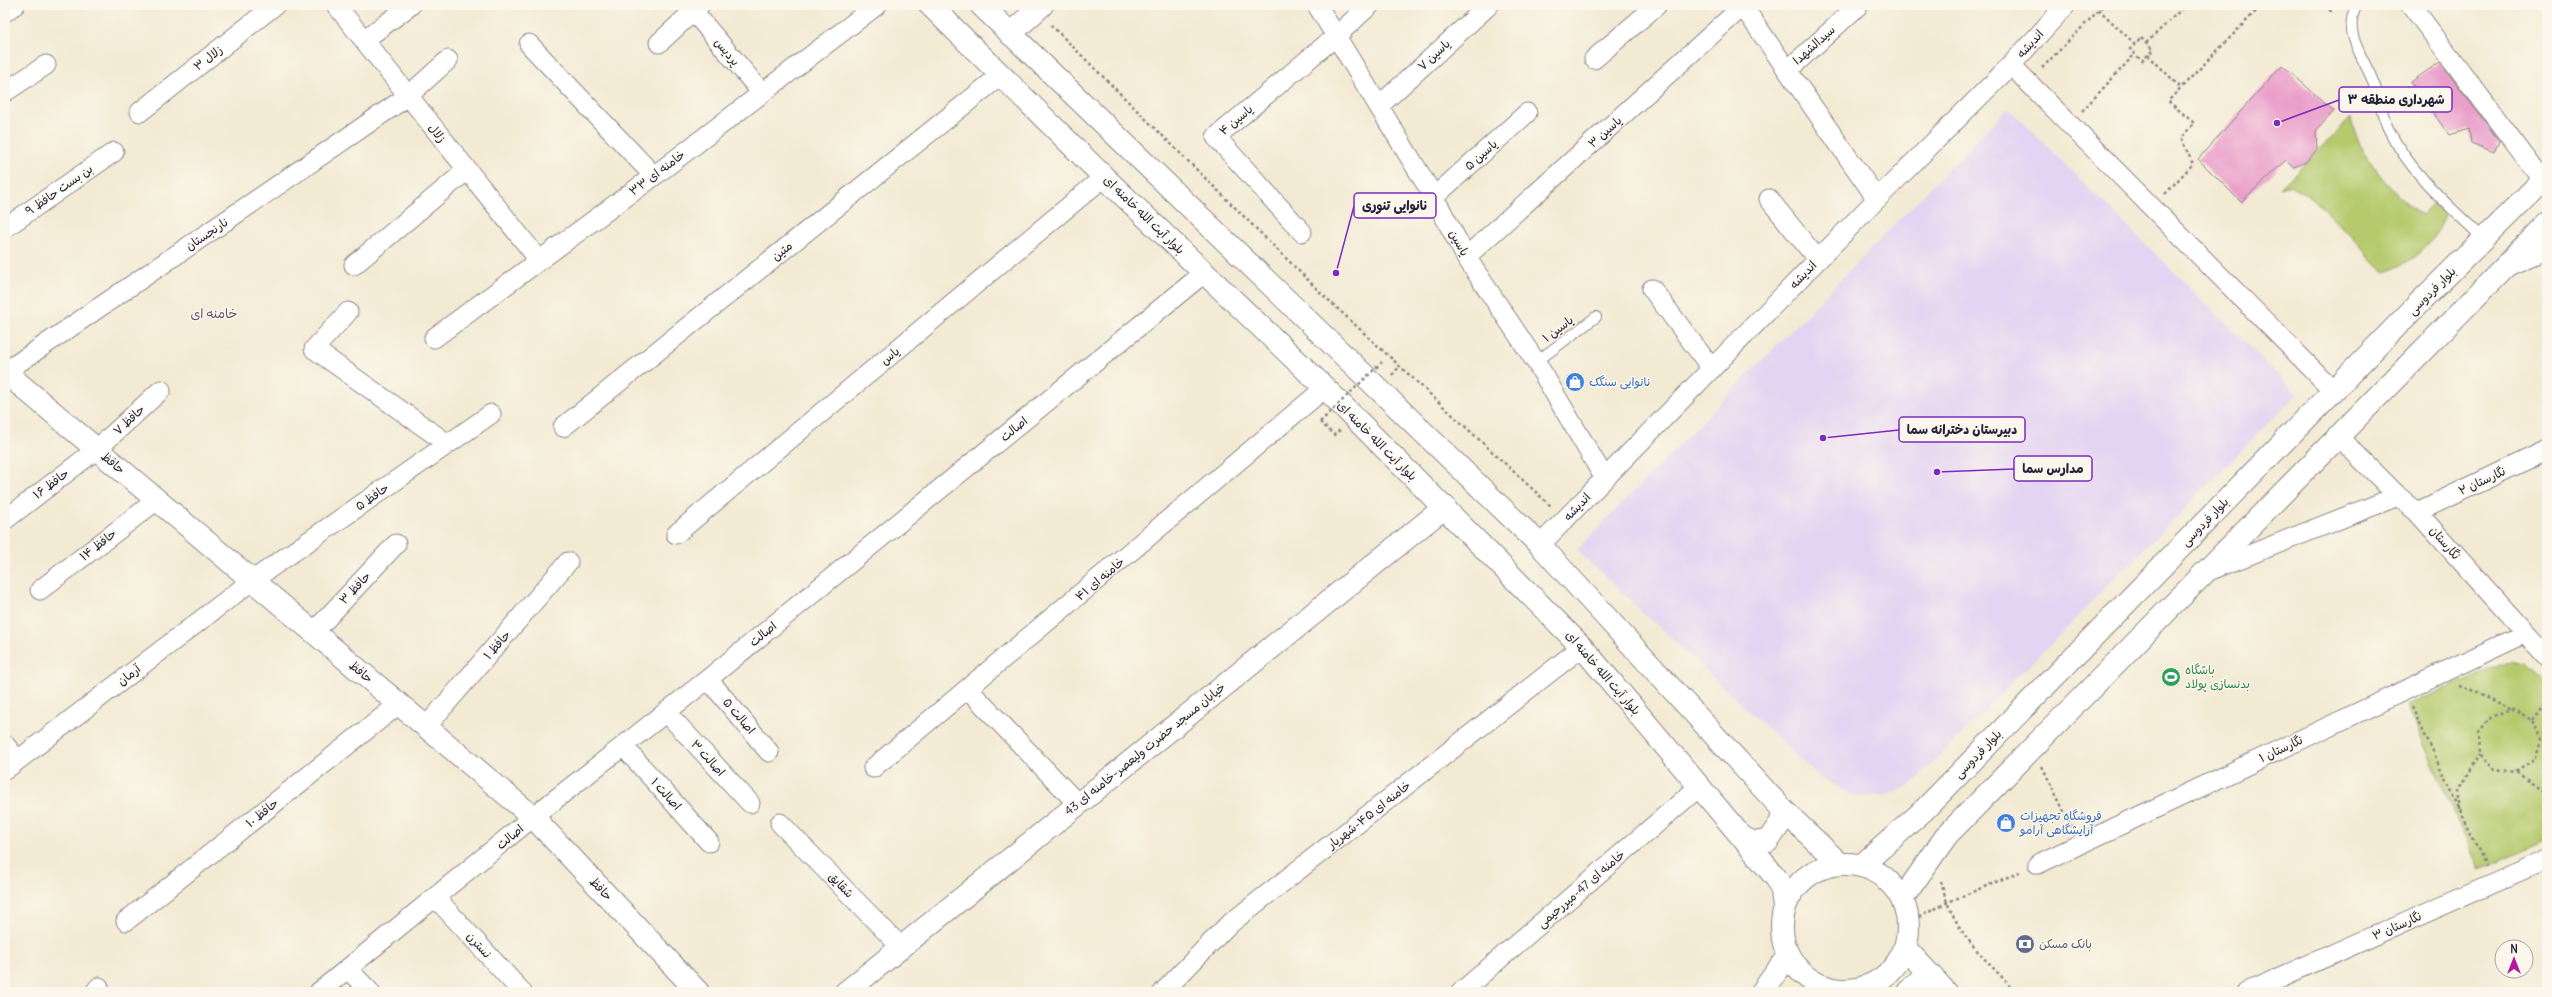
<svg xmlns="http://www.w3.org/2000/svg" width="2552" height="997" font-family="Delius,'Playpen Sans Arabic',sans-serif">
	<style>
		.built { fill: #e4d3f2 }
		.green { fill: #b6ca6d; stroke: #6c7654 }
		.building { fill: #ea9fca }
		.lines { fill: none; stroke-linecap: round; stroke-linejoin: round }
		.service-casing { stroke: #8a8687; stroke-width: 12 }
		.minor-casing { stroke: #8a8687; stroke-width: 21 }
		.tertiary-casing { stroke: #8a8687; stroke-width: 24 }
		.secondary-casing { stroke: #8a8687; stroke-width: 24 }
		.primary-casing { stroke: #8a8687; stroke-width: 24 }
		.path { stroke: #8a8687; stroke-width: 2.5; stroke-dasharray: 3 3; stroke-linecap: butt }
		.service { stroke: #fff; stroke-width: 10 }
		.minor { stroke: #fff; stroke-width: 19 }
		.tertiary { stroke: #fff; stroke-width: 22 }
		.secondary { stroke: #fff; stroke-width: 22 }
		.primary { stroke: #fff; stroke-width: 22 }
		.path-bridge { stroke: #8a8687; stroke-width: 2.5; stroke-dasharray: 3 3; stroke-linecap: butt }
		.labels { text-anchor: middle; stroke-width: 3; stroke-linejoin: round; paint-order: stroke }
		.street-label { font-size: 12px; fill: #22223b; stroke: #fbf7ec }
		.shop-label { font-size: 12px; fill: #366cbe; stroke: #fbf7ec; text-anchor: start }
		.leisure-label { font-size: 12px; fill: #27864d; stroke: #fbf7ec; text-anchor: start }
		.service-label { font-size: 12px; fill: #4e5e75; stroke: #fbf7ec; text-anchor: start }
		.neighbourhood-label { font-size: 13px; fill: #684e6d; stroke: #fbf7ec }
		.leader { fill: none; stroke: #7b2cbf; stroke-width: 1.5 }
		.callout-dot { fill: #7b2cbf; stroke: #fbf7ec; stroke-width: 1.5 }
		.callout { fill: #fbf7ec; stroke: #7b2cbf; stroke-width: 1.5 }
		.callout-label { font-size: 13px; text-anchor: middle; font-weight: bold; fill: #22223b }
	</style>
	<rect width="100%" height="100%" fill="#fbf7ec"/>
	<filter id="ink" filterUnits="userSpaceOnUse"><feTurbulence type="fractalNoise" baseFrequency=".025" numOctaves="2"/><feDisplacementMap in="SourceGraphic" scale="8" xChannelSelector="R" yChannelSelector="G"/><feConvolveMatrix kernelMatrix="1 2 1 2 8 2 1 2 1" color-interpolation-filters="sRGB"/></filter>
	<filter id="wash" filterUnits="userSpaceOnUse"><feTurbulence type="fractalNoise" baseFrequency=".012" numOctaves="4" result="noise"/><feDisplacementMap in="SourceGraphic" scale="16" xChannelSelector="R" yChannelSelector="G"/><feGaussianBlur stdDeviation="0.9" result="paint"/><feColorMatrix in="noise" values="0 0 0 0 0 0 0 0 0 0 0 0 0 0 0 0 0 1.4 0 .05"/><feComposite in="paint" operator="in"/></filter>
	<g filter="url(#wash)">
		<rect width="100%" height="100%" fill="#f3ead3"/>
		<path class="built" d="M2008,108L2297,394L1919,777L1905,788L1884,796L1856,797L1819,777L1577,550Z"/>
		<path class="green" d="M2351,118C2355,150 2395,198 2422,215L2435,202L2446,214C2434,242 2415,262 2385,272C2372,263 2366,253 2355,241C2336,221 2316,198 2291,185L2280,188Z
			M2510,661L2525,664L2547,683V840L2480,870L2407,705Z"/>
		<g id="blocks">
			<path class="building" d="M2440,62L2499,141L2494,152L2471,143L2469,129L2449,135L2411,82Z
				M2282,65L2334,111L2316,131L2317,149L2306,162L2294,167L2286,160L2241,202L2198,159Z"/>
		</g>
	</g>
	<g filter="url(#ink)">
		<use href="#blocks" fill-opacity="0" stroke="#8a8687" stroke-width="1"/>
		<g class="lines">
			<g class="service-casing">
				<path id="service" d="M2357,5C2342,31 2362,55 2372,79C2379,94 2381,113 2388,128C2409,172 2449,206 2484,239
					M1536,362L1596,317"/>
			</g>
			<g class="minor-casing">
				<path id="minor" d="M336,5L539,260
					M1317,5L1434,197L1466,257L1536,362L1605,479
					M1742,5L1877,199
					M2411,5L2543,181
					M693,11L762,93
					M5,12L15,5
					M364,40L411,5
					M659,43L700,5
					M529,44L654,176
					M1594,59L1657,5
					M2011,65L2334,391
					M1788,70L1859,5
					M5,92L46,65
					M1379,106L1489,5
					M140,112L275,5
					M1434,197L1527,113
					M1769,199L1818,260
					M5,228L114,152
					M1302,232L1216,137L1336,36L1370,5
					M1466,257L1743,6
					M354,265L467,170
					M2508,266L2547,249
					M1652,289L1712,369
					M348,312L314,349L448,444
					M434,338L654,176L877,5
					M5,372L408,96L448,60
					M563,427L1001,75
					M2337,435L2398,496L2417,512L2547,657
					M2417,512L2547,450
					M5,520L97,449L161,390
					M676,534L1104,177
					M1540,545L1877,199L2011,65L2066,5
					M2206,572L2398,496
					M40,590L157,500
					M314,632L396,544
					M708,679L769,752
					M969,690L1078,804
					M667,713L750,803
					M426,727L568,562
					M5,745L18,760
					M624,747L709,842
					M873,768L1325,388
					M5,770L253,580L491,414
					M780,823L901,947
					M2038,864L2524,634
					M436,898L522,992
					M126,921L399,704
					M348,969L370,992
					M95,992L99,987
					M319,992L533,817L708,679L1204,273
					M1163,992L1227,926L1582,647
					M1461,992L1700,786
					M2247,992L2547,859"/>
			</g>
			<g class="tertiary-casing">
				<path id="tertiary" d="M1010,34L1042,5
					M5,372L533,817L698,992
					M846,992L1445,507"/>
			</g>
			<g class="secondary-casing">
				<path id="secondary" d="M1861,866L1923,811L2418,304L2547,176
					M1902,899L1947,835L2547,224
					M1762,992L1788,956
					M1815,992L1824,987
					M1908,992L1920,980L1932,977"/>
			</g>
			<g class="primary-casing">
				<path id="primary" d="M930,5L1104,177L1325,388L1582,647L1777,879L1782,891L1784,908
					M981,5L1540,545L1783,810L1840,864
					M1741,836L1753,843L1768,841L1781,822L1783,810
					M1782 927a63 63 0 1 1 126 0a63 63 0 1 1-126 0Z
					M1905,948L1946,992"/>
			</g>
			<path class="path" d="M2094,5L2135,44
				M2325,5L2331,11L2336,5
				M1051,25L1324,296L1552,507
				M2141,38L2153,50L2142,61L2130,49Z
				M2146,43L2186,5
				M2148,55L2180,87
				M2042,68L2104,5
				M2082,111L2135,54
				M2165,194L2193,164L2181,138L2194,123L2168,101L2262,5
				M1392,375L1400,366
				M1320,422L1334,435L1340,430
				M2459,686L2474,691L2512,711
				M2412,707L2486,866
				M2532,720L2547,700
				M2042,766L2072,828
				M2516,772L2534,760L2540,740L2532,720L2513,711L2492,716L2479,733L2480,754L2495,769L2516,772L2547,794
				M2459,810V790L2480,754
				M1941,881C1952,932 1982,955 2016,992
				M1908,923L1946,903L2022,871"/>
			<use href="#service" class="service"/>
			<use href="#minor" class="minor"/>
			<use href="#tertiary" class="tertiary"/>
			<use href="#secondary" class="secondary"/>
			<use href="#primary" class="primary"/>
			<path class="path-bridge" d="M1320,422L1382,362"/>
		</g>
	</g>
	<defs>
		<g id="shop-disc" transform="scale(1)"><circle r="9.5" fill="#3f7fe0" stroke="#fbf7ec"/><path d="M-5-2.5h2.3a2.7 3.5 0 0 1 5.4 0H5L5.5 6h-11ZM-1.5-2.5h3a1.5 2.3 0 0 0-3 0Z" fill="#fff"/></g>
		<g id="stadium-disc" transform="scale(1)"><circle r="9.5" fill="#2e9e5b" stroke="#fbf7ec"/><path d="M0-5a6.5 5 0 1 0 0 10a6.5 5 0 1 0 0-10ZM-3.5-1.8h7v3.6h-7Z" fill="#fff"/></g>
		<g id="bank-disc" transform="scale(1)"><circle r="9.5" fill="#5c6f8a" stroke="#fbf7ec"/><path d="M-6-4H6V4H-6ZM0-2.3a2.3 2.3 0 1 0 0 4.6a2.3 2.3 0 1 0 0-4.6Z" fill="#fff"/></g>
	</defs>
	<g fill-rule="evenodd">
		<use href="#shop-disc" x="1575" y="382"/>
		<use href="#stadium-disc" x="2171" y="677"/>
		<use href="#shop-disc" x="2006" y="823"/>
		<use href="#bank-disc" x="2025" y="944"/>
	</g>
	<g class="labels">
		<g class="street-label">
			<text transform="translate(2030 44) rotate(-47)" y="4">اندیشه</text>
			<text transform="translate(1814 45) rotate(-42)" y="4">سیدالشهدا</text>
			<text transform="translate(727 52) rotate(50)" y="4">پردیس</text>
			<text transform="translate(1434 55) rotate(-43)" y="4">یاسین ۷</text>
			<text transform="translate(208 58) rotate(-38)" y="4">۳ زلال</text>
			<text transform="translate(1236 120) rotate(-40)" y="4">یاسین ۴</text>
			<text transform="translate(1605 132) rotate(-42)" y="4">یاسین ۳</text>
			<text transform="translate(437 133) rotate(52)" y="4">زلال</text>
			<text transform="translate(1481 155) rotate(-42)" y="4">یاسین ۵</text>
			<text transform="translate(657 173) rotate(-37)" y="4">خامنه ای ۳۳</text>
			<text transform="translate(59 190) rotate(-35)" y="4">بن بست حافظ ۹</text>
			<text transform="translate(1144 215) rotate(44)" y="4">بلوار آیت الله خامنه ای</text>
			<text transform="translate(207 234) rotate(-34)" y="4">نارنجستان</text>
			<text transform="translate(1459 243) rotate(61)" y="4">یاسین</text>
			<text transform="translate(782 251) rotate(-39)" y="4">متین</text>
			<text transform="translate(1803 275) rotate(-46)" y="4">اندیشه</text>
			<text transform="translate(2432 291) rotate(-45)" y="4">بلوار فردوسی</text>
			<text transform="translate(1558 329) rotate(-37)" y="4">یاسین ۱</text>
			<text transform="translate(890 356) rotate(-40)" y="4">یاس</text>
			<text transform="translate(129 420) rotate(-43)" y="4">حافظ ۷</text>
			<text transform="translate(1014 429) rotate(-39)" y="4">اصالت</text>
			<text transform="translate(1377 441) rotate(45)" y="4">بلوار آیت الله خامنه ای</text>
			<text transform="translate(113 463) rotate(40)" y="4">حافظ</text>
			<text transform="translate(2482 481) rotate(-25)" y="4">نگارستان ۲</text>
			<text transform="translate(51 484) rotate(-37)" y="4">حافظ ۱۶</text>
			<text transform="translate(372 497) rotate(-35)" y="4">حافظ ۵</text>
			<text transform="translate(1577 507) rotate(-46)" y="4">اندیشه</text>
			<text transform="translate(2205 522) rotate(-46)" y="4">بلوار فردوسی</text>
			<text transform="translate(2445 543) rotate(49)" y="4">نگارستان</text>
			<text transform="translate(98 545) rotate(-38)" y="4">حافظ ۱۴</text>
			<text transform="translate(1100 579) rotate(-40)" y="4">خامنه ای ۴۱</text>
			<text transform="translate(355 588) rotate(-47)" y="4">حافظ ۳</text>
			<text transform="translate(763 634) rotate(-39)" y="4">اصالت</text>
			<text transform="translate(497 645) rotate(-49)" y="4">حافظ ۱</text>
			<text transform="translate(361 672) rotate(40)" y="4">حافظ</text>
			<text transform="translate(1603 673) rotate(49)" y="4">بلوار آیت الله خامنه ای</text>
			<text transform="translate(129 675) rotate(-38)" y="4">آرمان</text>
			<text transform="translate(739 716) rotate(50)" y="4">اصالت ۵</text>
			<text transform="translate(1145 749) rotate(-39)" y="4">خیابان مسجد حضرت ولیعصر-خامنه ای 43</text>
			<text transform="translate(2281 749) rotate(-25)" y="4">نگارستان ۱</text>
			<text transform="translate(1978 754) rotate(-46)" y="4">بلوار فردوسی</text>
			<text transform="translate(708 758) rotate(48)" y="4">اصالت ۳</text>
			<text transform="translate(666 794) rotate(48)" y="4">اصالت ۱</text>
			<text transform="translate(262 813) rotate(-39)" y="4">حافظ ۱۰</text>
			<text transform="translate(1369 815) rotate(-38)" y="4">خامنه ای ۴۵-شهریار</text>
			<text transform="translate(510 837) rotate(-40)" y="4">اصالت</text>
			<text transform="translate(841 885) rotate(46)" y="4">شقایق</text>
			<text transform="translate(601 889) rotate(47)" y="4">حافظ</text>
			<text transform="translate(1581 889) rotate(-41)" y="4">خامنه ای 47-میررحیمی</text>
			<text transform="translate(2397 926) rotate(-24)" y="4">نگارستان ۳</text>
			<text transform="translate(479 945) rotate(48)" y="4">نسترن</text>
		</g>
		<g class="shop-label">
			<text x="1589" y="386">نانوایی سنگک</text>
			<text x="2020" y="820">فروشگاه تجهیزات<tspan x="2020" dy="14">آرایشگاهی آرامو</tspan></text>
		</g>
		<g class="leisure-label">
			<text x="2185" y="674">باشگاه<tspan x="2185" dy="14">بدنسازی پولاد</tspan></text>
		</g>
		<g class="service-label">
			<text x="2039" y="948">بانک مسکن</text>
		</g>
		<g class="neighbourhood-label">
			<text x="214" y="318">خامنه ای</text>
		</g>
	</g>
	<path class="leader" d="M2277 123L2339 100M1336 273L1354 206M1823 438L1899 430M1937 472L2014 469"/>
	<g class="callout-dot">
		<circle cx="2277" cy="123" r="4"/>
		<circle cx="1336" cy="273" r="4"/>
		<circle cx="1823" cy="438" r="4"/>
		<circle cx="1937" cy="472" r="4"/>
	</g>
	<g class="callout">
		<rect x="2339" y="87" width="113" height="25" rx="4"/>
		<rect x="1354" y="193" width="82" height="25" rx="4"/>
		<rect x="1899" y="417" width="126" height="25" rx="4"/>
		<rect x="2014" y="456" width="78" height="25" rx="4"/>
	</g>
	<g class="callout-label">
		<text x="2396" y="104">شهرداری منطقه ۳</text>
		<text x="1395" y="210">نانوایی تنوری</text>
		<text x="1962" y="434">دبیرستان دخترانه سما</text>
		<text x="2053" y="473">مدارس سما</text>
	</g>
	<rect width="2552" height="997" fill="none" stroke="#fbf7ec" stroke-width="20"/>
	<g transform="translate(2514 959)"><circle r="19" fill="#fbf7ec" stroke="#a4a2a5"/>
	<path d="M0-3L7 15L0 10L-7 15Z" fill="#b5179e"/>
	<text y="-6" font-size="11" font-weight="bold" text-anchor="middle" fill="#22223b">N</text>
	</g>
</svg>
